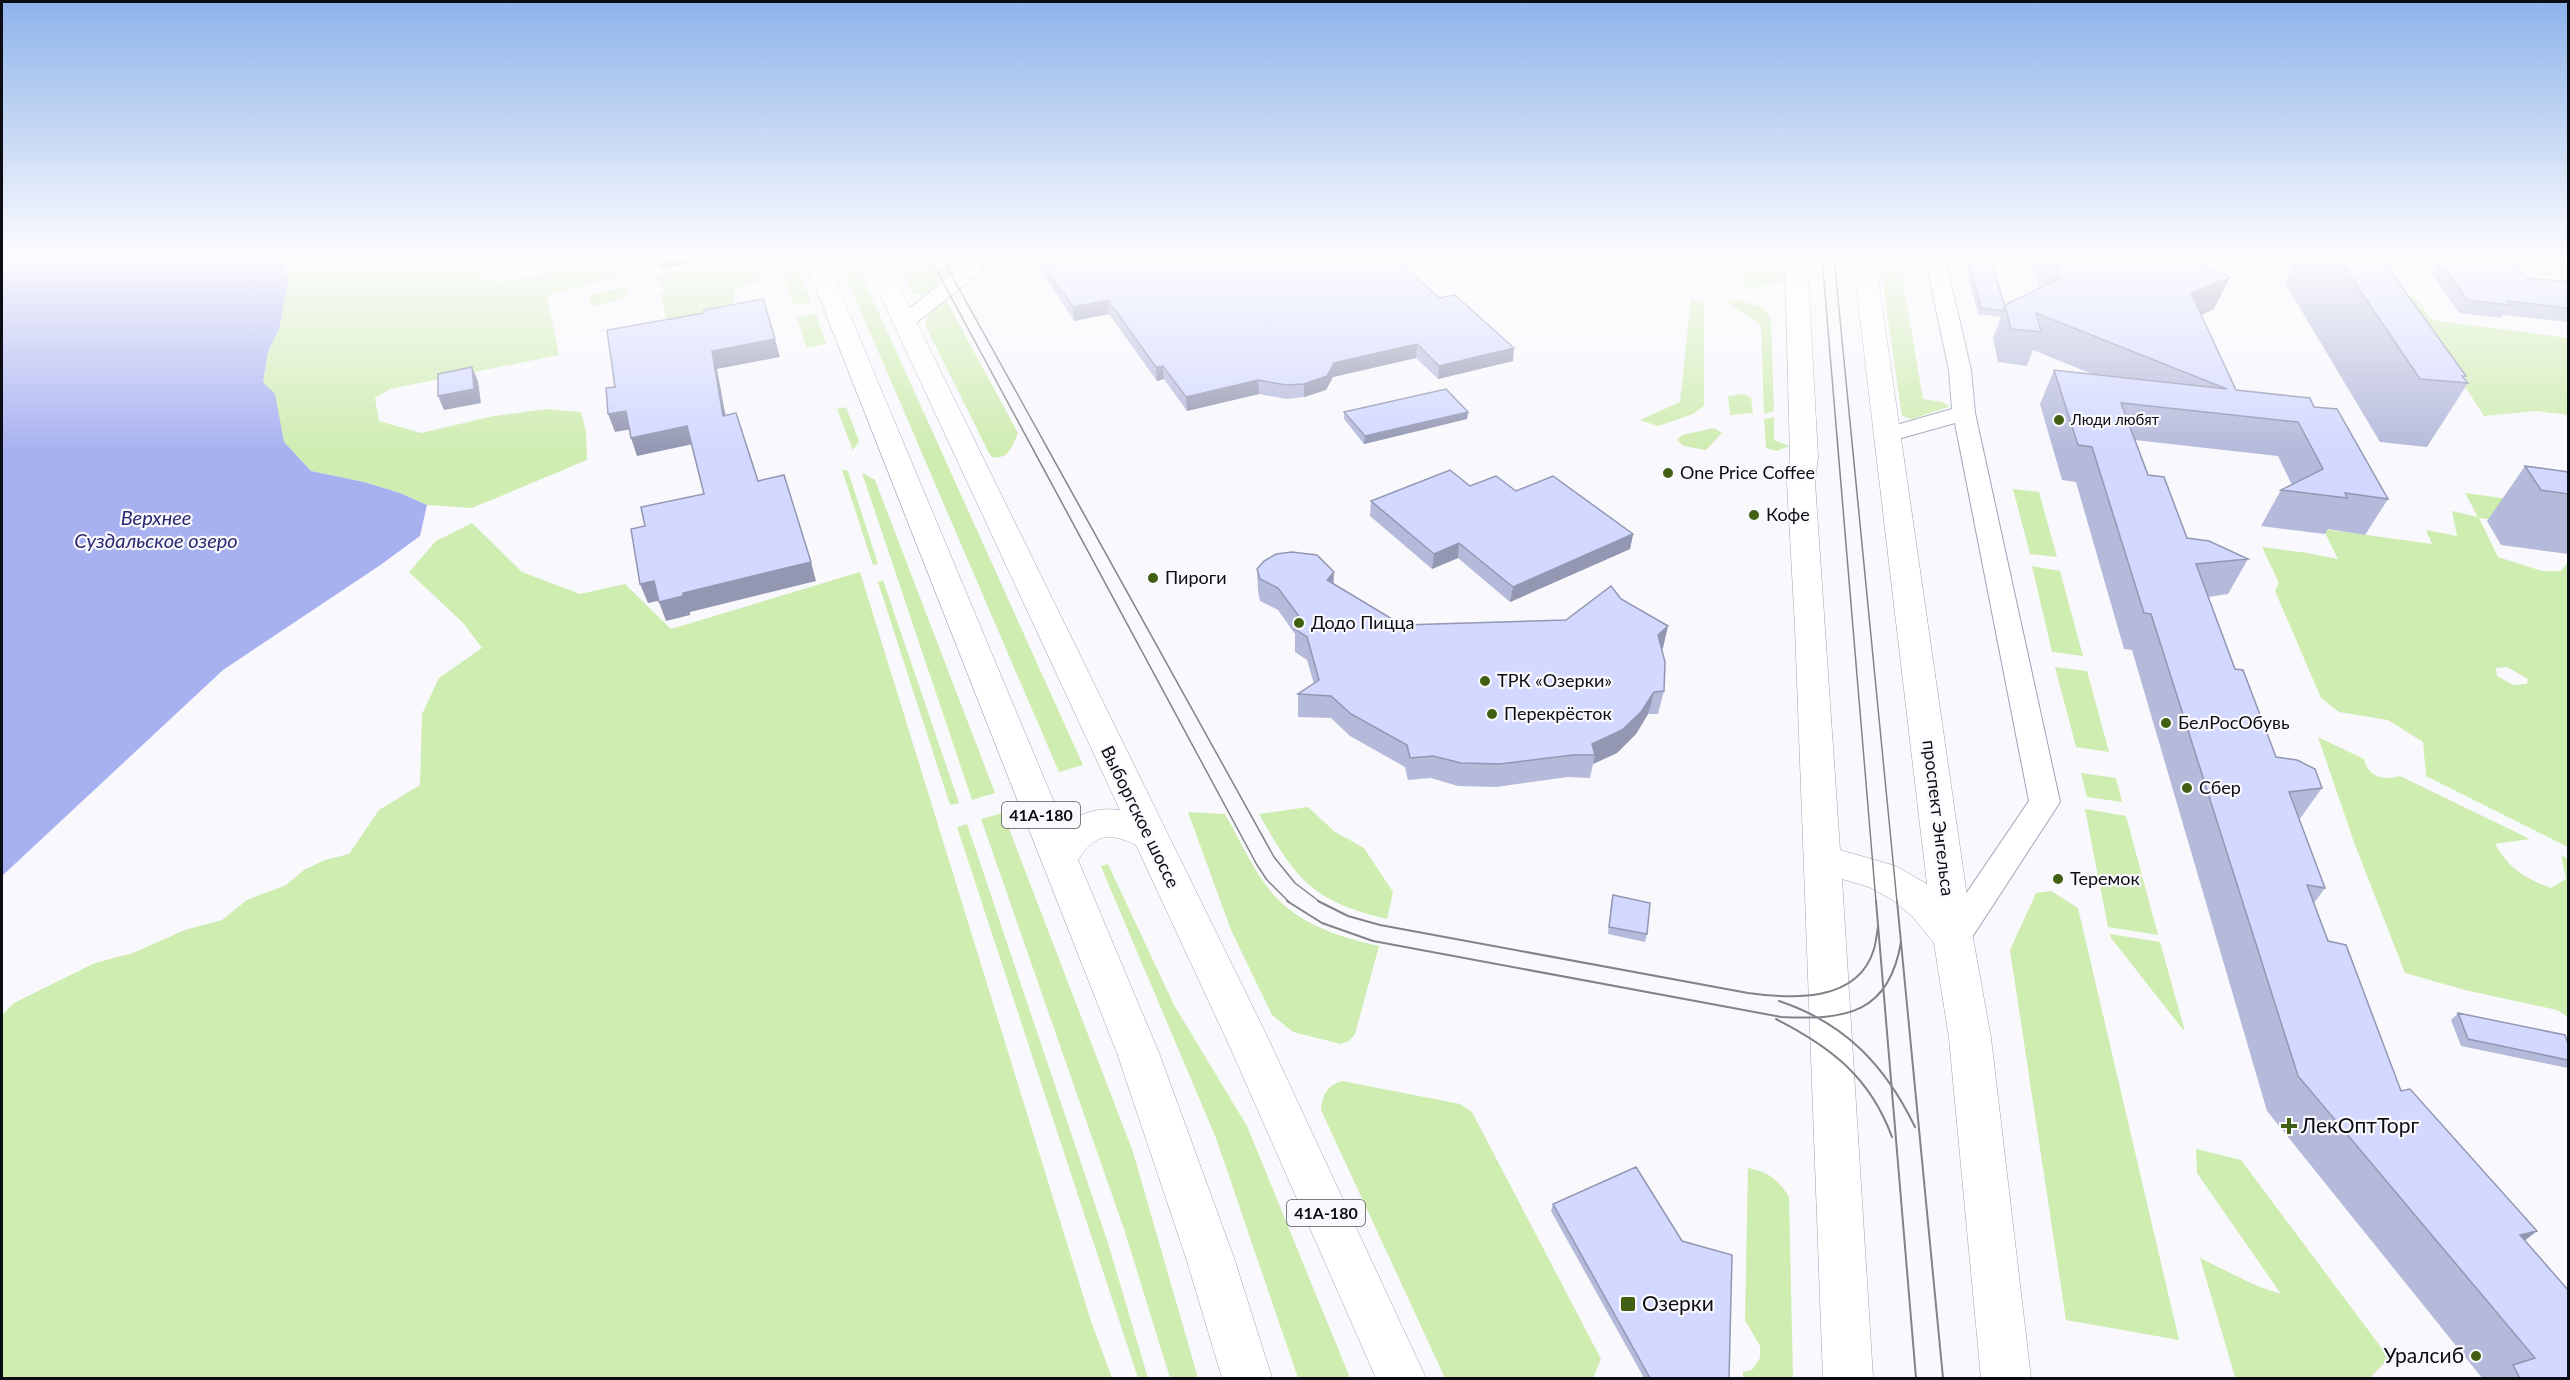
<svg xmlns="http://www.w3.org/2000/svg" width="2570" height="1380" font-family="Lato,sans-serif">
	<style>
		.green { fill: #cfecb1; fill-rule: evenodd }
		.water { fill: #a8b1f0 }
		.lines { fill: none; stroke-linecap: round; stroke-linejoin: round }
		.minor-casing { stroke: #9fa3b7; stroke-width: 2 }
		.major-casing { stroke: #9fa3b7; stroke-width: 1 }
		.minor { fill: #fff; fill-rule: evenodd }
		.major { fill: #fff; fill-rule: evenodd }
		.tram-far1 { stroke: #828389; stroke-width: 1.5 }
		.tram { stroke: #828389; stroke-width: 2 }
		.wall { fill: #b5badb }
		.shaded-wall { fill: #9397b2 }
		.building { fill: #d2d8ff; stroke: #9397b2; stroke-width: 1.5 }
		.poi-dot { fill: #416014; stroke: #f8f8fd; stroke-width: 2 }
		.labels { text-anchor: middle; stroke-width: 4.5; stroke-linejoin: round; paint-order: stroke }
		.far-poi-label { font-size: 15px; fill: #0c0d14; stroke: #f8f8fd; text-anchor: start }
		.shield { fill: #f8f8fd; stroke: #53545a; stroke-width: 1.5 }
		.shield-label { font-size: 16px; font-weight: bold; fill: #0c0d14 }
		.poi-label { font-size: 18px; fill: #0c0d14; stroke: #f8f8fd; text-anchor: start }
		.street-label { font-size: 18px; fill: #0c0d14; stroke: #f8f8fd }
		.water-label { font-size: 20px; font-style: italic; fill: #2a2971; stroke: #f8f8fd }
		.near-poi-label { font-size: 21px; fill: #0c0d14; stroke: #f8f8fd; text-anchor: start }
	</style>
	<rect width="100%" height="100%" fill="#f8f8fd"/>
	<path class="green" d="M283,258H479L484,277L501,282L617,260L623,276L547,295L559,355L390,389L375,398L379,421L421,433L494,416L547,409L581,412L586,432L587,460L472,508L427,505L400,493L364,482L311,471L284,442L263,382L268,352L279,329L288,281Z
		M736,258H763V270L758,282L744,286L734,292V308L668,325L660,295L664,290L652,276Z
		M777,258H795L811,302L793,305Z
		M838,258H854L1083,765L1059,772Z
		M894,258H956L957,266L929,292L918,295L911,292Z
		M1398,258H1422L1474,264L1526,258L1468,270L1409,268Z
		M1579,258H1610L1608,270C1595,276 1587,275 1574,272Z
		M1743,258H1782L1783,282L1777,285L1744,288Z
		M1879,258H1899L1923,399L1943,402L1949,406L1948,407L1912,419L1902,416Z
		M2492,258H2568V279L2529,272Z
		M622,288H625L629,297L597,306L590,303V295Z
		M2392,291L2414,296L2431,318L2439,321L2568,338V415L2536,411L2484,416L2453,368V357L2419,353Z
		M945,298L1018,433C1012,446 1009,460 992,457L989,453L925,325L929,312Z
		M1691,299L1704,304V406L1693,414L1658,426L1640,420L1680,402Z
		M1724,300L1743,301L1765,309L1771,321L1774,411L1764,414L1761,327L1756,321Z
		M816,314L826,344L807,348L797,318Z
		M1744,394L1751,398L1753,413L1730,415L1728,396Z
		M846,407L859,441L853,450L837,409Z
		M1774,417V440L1789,446L1777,451L1766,448L1764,419Z
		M1714,428L1722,433L1706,450L1684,446L1677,440L1682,435Z
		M842,470L848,471L878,564L873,565Z
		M862,473L875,480L995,793L972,800Z
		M2013,489L2039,492L2057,557L2030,554Z
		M2465,493L2568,507V529L2479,518L2498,557L2542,571H2561L2568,562V847L2426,776L2423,742L2388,720L2339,712L2321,698L2275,591L2279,583L2262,547L2307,553L2338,559L2323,529L2432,544L2426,530L2457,536L2452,511L2478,517ZM2507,667L2528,679L2527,684L2513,685L2497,676L2496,668Z
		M472,523L522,572L580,594L625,584L671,629L860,572L1091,1321L1112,1378H2V1015L14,1003L95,963L133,953L185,930L222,920L247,900L286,885L304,870L325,860L349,854L379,810L420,785L422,714L439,678L482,648L464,624L409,572L436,541Z
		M2032,566L2060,571L2083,656L2052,652Z
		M883,580L959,803L950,805L878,582Z
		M2055,667L2087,671L2109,752L2076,747Z
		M2318,737L2364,759C2368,777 2383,781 2400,776L2530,839L2495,844C2510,869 2524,878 2551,888L2566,879L2561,855L2568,859V1017L2557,1010L2465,990L2405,973L2355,845Z
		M2081,773L2116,778L2122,802L2087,797Z
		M1308,807L1335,832L1364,848L1393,892L1387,919C1311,901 1296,879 1259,814Z
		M2085,809L2126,816L2158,935L2108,927Z
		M1188,812L1225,814C1240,840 1253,871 1273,894C1300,925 1340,937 1379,946L1355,1034L1349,1041L1341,1044L1293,1032L1272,1015L1231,930Z
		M1003,813L1133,1152L1198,1378H1170L1125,1232L981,819Z
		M967,824L1107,1240L1148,1378H1138L957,827Z
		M1108,864L1174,1005L1247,1126L1350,1378H1298L1216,1138L1102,869L1101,866Z
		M2051,891L2078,908L2179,1340L2066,1320L2010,950L2036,893Z
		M2110,934L2160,942L2185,1032L2111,938Z
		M1342,1081L1460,1104L1472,1112L1601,1359L1593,1378H1445L1321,1110C1323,1095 1327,1085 1342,1081Z
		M2196,1149L2241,1160L2389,1358L2370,1378L2235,1377L2200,1258L2257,1286L2281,1294L2197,1173Z
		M1748,1168C1767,1171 1779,1180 1789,1197L1793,1378H1743V1372L1752,1370L1760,1358V1346L1745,1320Z"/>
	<path class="water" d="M2,258H283L288,281L279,329L268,352L263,382L275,394L284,442L311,471L364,482L400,493L427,505L420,536L379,566L223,670L2,876Z"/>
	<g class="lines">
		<g class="minor-casing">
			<path id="minor" d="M957,258H977L984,270L912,326L905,328L898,326L895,322L898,318L948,277L963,268Z
				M1925,258H1945L1971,370L1975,413L2060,802L1965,948L1953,952L1941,948L1936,938L2029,801L1955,423L1887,442L1879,440L1875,435L1879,430L1952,409L1949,370Z"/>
		</g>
		<g class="major-casing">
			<path id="major" d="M804,258H826L1064,826C1080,813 1099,807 1120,810L863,258H885L1266,1034L1426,1378H1376L1230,1047L1136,845C1109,832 1095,833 1078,860L1159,1053L1234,1258L1272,1378H1222L1186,1258L1117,1053Z
				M1785,258H1807L1818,457L1815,482L1840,850L1896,866L1927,884L1853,258H1875L1973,938L1991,1038L2031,1378H1981L1949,1038L1934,943L1912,916L1891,899L1869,887L1842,879L1873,1378H1823L1795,627L1787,482L1790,457Z"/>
		</g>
		<use href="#minor" class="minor"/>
		<use href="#major" class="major"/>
		<path class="tram-far1" d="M930,258L1257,865L1267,880L1289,902
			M942,258L1274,857L1295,883L1320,902
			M1822,258L1876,902
			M1834,258L1897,902"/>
		<path class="tram" d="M1287,901L1322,923L1373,941L1781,1017C1846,1020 1889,1014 1901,942
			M1318,901L1348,916L1380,925L1748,993C1792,999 1858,1003 1874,949C1876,942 1877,934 1878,926
			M1876,901L1916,1378
			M1897,901L1943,1378
			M1779,1001C1845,1023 1885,1065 1915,1127
			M1776,1019C1831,1047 1870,1077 1892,1137"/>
	</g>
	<path class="wall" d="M1031,258H1395L1439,298L1513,361L1438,379L1416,358L1333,377L1326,390L1304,397L1286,399L1259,394L1187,411L1164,379L1157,381L1109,314L1074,321L1041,270L1040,263L1038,266Z
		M2029,258H2186L2214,309L2201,315L2236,390L2314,407L2388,499L2365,535L2328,529L2325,534L2261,526L2281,490L2292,485L2278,456L2135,440L2148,475L2187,538L2248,559L2228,594L2208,597L2235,669L2276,757L2322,788L2299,820L2325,888L2314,903L2328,941L2401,1091L2537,1231L2524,1240L2568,1378H2482L2267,1111L2132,650L2124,649L2076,482L2062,480L2040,404L2054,370L2092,374L2033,350L2027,366L1998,362L1993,338L2001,317L1978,314L1966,268L1969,262L2005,307V305L2040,288Z
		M2270,258H2297L2275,267Z
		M2297,258H2381L2466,376L2464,378L2468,383L2427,447L2380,442L2285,283Z
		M2429,258H2512L2527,278L2568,282V322L2503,315L2501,318L2459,313L2432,274L2435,269L2428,259Z
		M1344,412H1468L1467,419L1364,444L1344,419Z
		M2525,466L2568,472V554L2501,545L2487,521Z
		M1470,486L1516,491L1633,534L1630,549L1510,602L1458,558L1432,569L1370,516L1371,501Z
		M1257,569L1334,584L1402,625L1566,620L1621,599L1663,648L1661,649L1664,691L1658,714H1648L1636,734L1617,753L1593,764L1590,778L1568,777L1496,787L1458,786L1431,778L1408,780L1405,767L1350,736L1331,718L1298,717V694L1314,684L1307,660L1295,652V634L1278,610L1260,601L1258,591Z
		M1613,895L1647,934L1645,942L1608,934L1611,903Z
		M2458,1013L2568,1060V1068L2461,1046L2451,1020Z
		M1553,1204L1729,1378H1644L1551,1211Z"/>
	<path class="shaded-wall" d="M657,258H687L688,264L661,269Z
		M1037,258H1039L1040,263L1038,266Z
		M2280,258H2297L2275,267Z
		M2230,277L2214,309L2176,326L2191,293Z
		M1108,300L1109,314L1074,321L1073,307Z
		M775,339L780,357L717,369L729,434L723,416L712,351Z
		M1417,344L1416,358L1333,377L1326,390L1304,397V384L1334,363Z
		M1514,348L1513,361L1438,379L1439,366Z
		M1163,366L1164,379L1157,381L1156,367Z
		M472,367L478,381L481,403L444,410L438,396Z
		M1258,380L1259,394L1187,411L1186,397Z
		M626,411L632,429L615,432L608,414Z
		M1468,412L1467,419L1364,444L1365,436Z
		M687,426L693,444L637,456L631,438Z
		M1633,534L1630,549L1510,602L1513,587Z
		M1459,543L1458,558L1432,569L1434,554Z
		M811,562L816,581L690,612V615L666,621L659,602L683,593Z
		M1334,572L1333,594L1327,580Z
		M654,581L662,600L648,603L640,584Z
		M1668,626L1663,648L1652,658L1658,635Z
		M1654,692L1648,714L1636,734L1617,753L1593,764L1595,755L1592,744Z
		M2537,1231L2495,1264L2520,1235Z"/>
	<path class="building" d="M1039,258H1395L1439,298L1455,295L1514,348L1439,366L1417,344L1334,363L1327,376L1304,384L1286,385L1258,380L1186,397L1163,366L1156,367L1108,300L1073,307Z
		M2053,258H2186L2230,277L2191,293L2236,390L2310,398L2314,407L2337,409L2388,499L2345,493L2347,498L2281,490L2323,469L2298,422L2121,403L2148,475L2164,477L2187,538L2209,541L2248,559L2196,564L2235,669L2243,670L2276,757L2297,760L2315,769L2322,788L2289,792L2325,888L2307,885L2328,941L2346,945L2401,1091L2410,1089L2537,1231L2520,1235L2568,1290V1378H2520L2513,1365L2535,1358L2298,1076L2151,614L2144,613L2092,447L2078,445L2054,370L2227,389L2036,313L2041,332L2011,329L2005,305L2060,278Z
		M2338,258H2381L2466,376H2462L2468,383L2420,379Z
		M2444,258H2512L2527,278L2568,282V308L2507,301L2510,305L2467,300L2440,261L2447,262Z
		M1969,262L1992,264L2005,307L2003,311L1981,308Z
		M763,299L775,339L712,351L723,416L736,413L758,481L784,475L811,562L683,593V596L659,602L654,581L640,584L631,529L645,526L641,507L704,494L687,426L631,438L626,411L608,414L606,388L615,387L607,330L704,313V310Z
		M472,367L474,389L438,396V374Z
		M1446,389L1468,412L1365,436L1344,412Z
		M2525,466L2568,472V494L2541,490Z
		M1450,470L1470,486L1496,476L1516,491L1553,476L1633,534L1513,587L1459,543L1434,554L1371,501Z
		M1292,552L1317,555L1334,572L1327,580L1402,625L1566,620L1611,586L1621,599L1668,626L1658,635L1665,662L1664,691L1654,692L1641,712L1622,730L1592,744L1595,755H1573L1500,764L1461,763L1433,756L1410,758L1407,745L1351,714L1331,696L1298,694L1319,680L1307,637L1295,629L1304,623L1278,588L1260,579L1257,569L1264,561L1276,554Z
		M1613,895L1650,903L1647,934L1609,927Z
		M2458,1013L2565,1035L2568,1044V1060L2468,1039Z
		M1636,1167L1682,1241L1732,1255L1729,1378H1650L1553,1204Z"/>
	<linearGradient id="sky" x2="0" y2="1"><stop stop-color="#8eb3eb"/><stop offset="0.57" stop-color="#fcfcfe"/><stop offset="1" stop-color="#fcfcfe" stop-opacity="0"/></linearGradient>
	<rect width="2570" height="451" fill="url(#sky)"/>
	<g class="poi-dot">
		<circle cx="2059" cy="420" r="6"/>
		<circle cx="1668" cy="473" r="6"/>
		<circle cx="1754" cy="515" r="6"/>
		<circle cx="1153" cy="578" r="6"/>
		<circle cx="1299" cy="623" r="6"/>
		<circle cx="1485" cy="681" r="6"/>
		<circle cx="1492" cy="714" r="6"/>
		<circle cx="2166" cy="723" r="6"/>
		<circle cx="2187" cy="788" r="6"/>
		<circle cx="2058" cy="879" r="6"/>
		<path d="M2286 1117h6v6h6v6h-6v6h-6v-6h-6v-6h6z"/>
		<rect x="1620" y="1296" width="16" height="16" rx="3"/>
		<circle cx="2476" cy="1356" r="6"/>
	</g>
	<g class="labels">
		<g class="far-poi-label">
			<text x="2071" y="425">Люди любят</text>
		</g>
		<g class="shield">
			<rect x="1002" y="802" width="78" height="26" rx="4.5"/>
			<rect x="1287" y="1200" width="78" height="26" rx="4.5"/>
		</g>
		<g class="shield-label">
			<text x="1041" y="821">41А-180</text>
			<text x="1326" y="1219">41А-180</text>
		</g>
		<g class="poi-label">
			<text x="1680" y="479">One Price Coffee</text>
			<text x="1766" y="521">Кофе</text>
			<text x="1165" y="584">Пироги</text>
			<text x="1311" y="629">Додо Пицца</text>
			<text x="1497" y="687">ТРК «Озерки»</text>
			<text x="1504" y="720">Перекрёсток</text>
			<text x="2178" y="729">БелРосОбувь</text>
			<text x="2199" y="794">Сбер</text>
			<text x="2070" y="885">Теремок</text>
		</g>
		<g class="street-label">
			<text transform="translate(1140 817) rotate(64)" y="6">Выборгское шоссе</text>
			<text transform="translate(1938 818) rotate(83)" y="6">проспект Энгельса</text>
		</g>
		<g class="water-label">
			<text x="156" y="525">Верхнее<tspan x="156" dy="23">Суздальское озеро</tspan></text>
		</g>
		<g class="near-poi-label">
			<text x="2301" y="1133">ЛекОптТорг</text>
			<text x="1642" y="1311">Озерки</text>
			<text x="2464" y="1363" text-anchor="end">Уралсиб</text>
		</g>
	</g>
	<rect width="2570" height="1380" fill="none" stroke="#0c0d14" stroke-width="6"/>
</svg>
